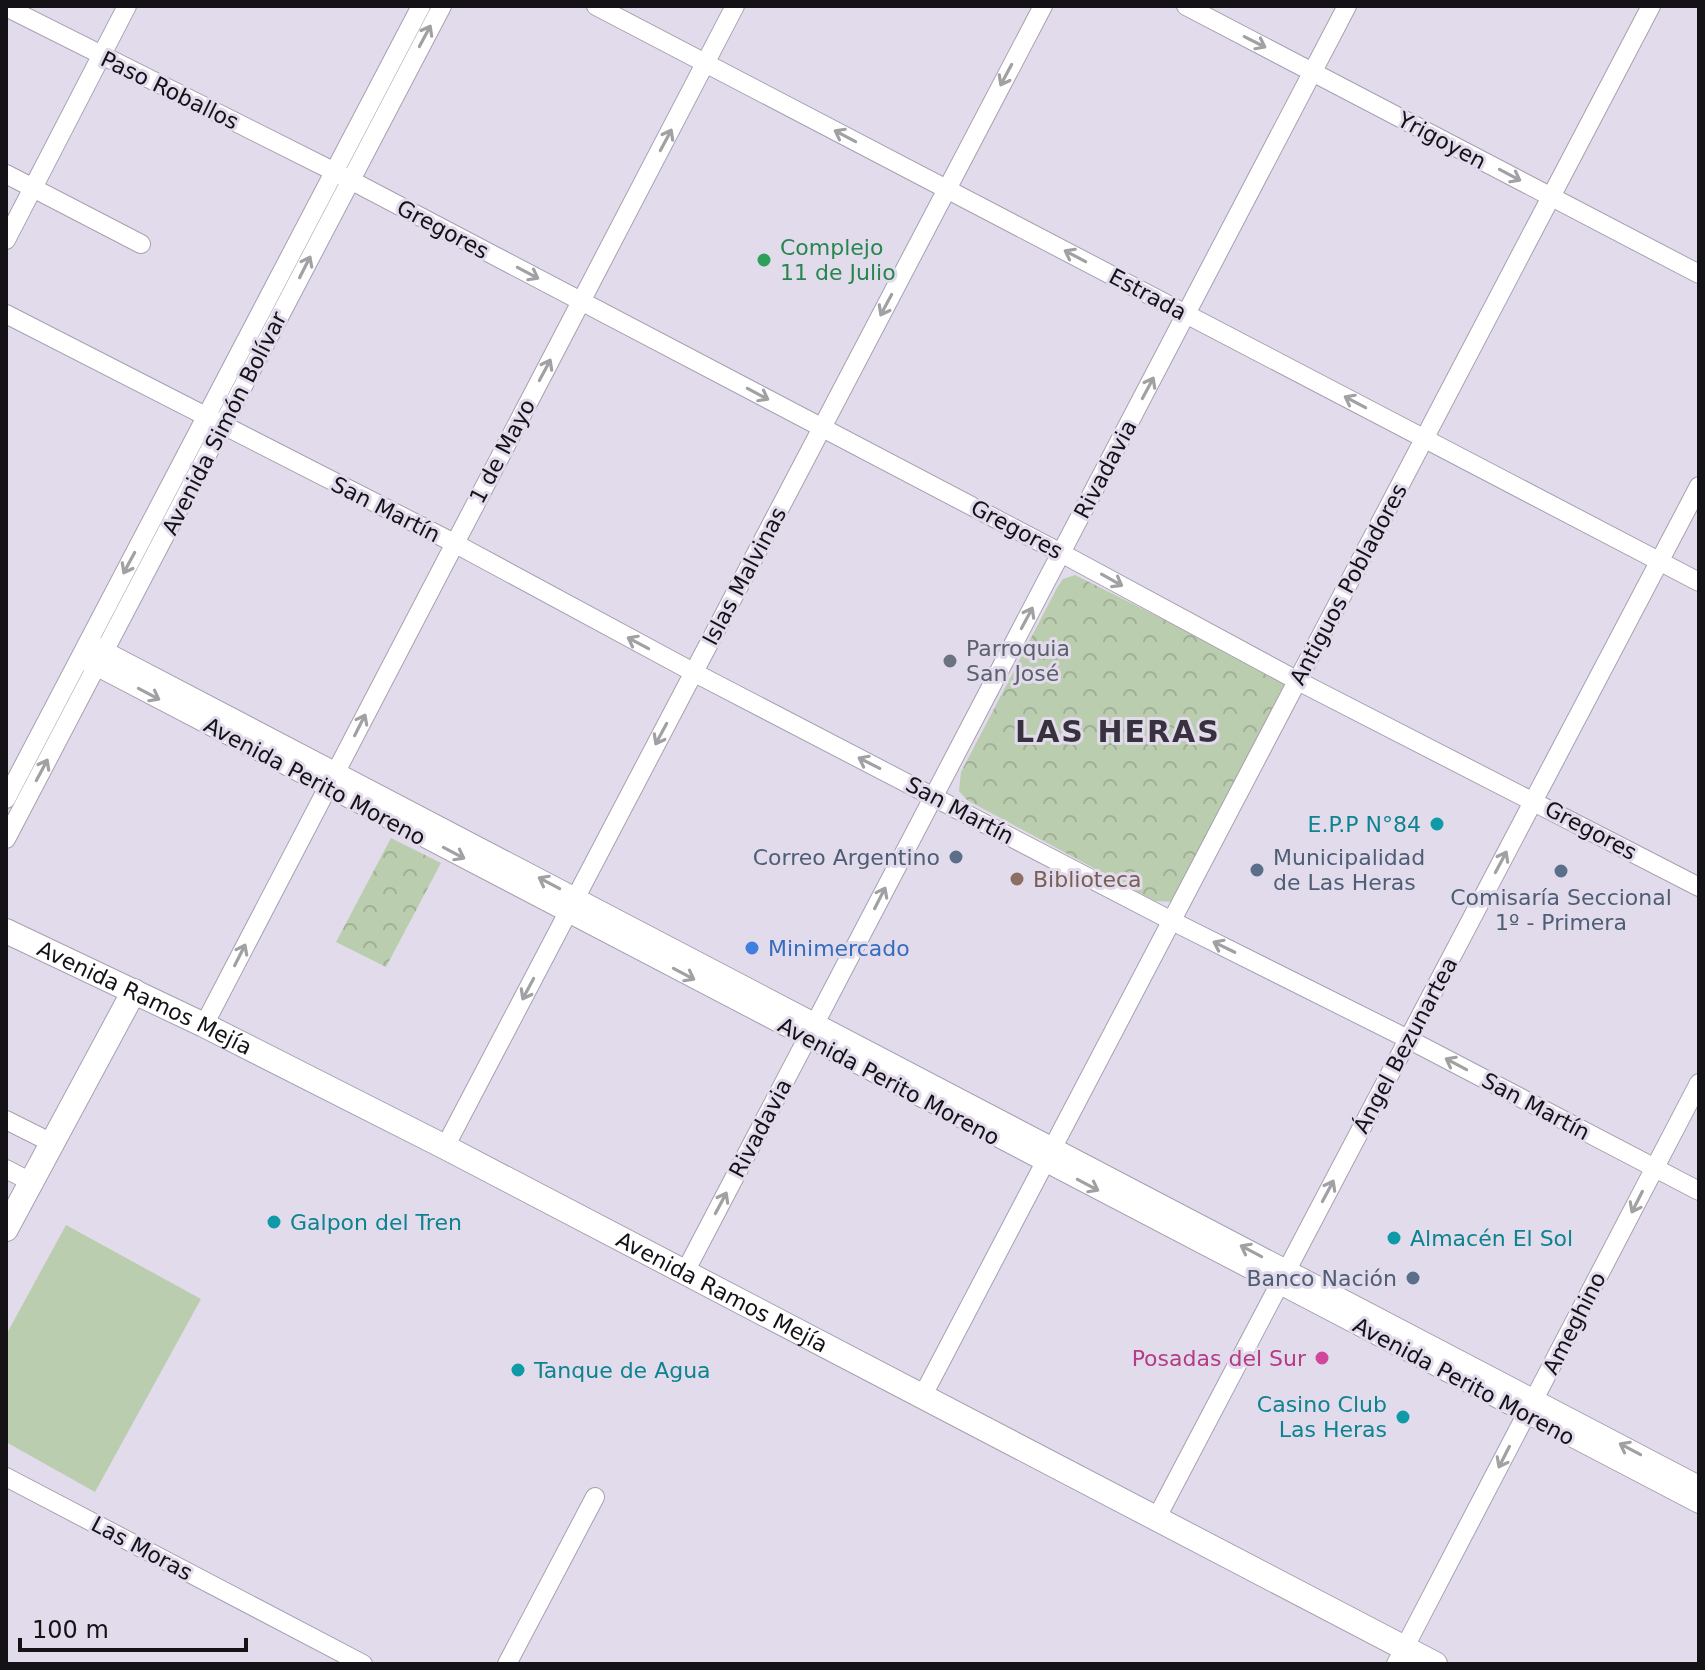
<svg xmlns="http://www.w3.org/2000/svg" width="1705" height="1670" font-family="'DejaVu Sans',sans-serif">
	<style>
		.park { fill: url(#park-crowns) }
		.garden { fill: #bbcdaf }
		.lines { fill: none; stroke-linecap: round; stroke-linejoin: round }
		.minor-casing { stroke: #a7a0b0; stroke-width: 20 }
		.major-casing { stroke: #a7a0b0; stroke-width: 26 }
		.minor { stroke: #fff; stroke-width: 18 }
		.major { stroke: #fff; stroke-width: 24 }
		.oneway { stroke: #a1a0a2 }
		.leisure-dot { fill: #2e9e5b; stroke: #e2dbec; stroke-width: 3 }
		.worship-dot { fill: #6b7280; stroke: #e2dbec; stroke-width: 3 }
		.culture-dot { fill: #0f9aa8; stroke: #e2dbec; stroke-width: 3 }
		.service-dot { fill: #5c6f8a; stroke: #e2dbec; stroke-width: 3 }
		.education-dot { fill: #8d6e63; stroke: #e2dbec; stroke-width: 3 }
		.shop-dot { fill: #3f7fe0; stroke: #e2dbec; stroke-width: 3 }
		.hotel-dot { fill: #d1479c; stroke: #e2dbec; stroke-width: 3 }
		.labels { text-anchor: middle; stroke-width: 6; stroke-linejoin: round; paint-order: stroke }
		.street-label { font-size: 22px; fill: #141217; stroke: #e2dbec }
		.leisure-label { font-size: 22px; fill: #27864d; stroke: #e2dbec; text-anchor: start }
		.worship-label { font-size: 22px; fill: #5b616d; stroke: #e2dbec; text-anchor: start }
		.culture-label { font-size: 22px; fill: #0d838f; stroke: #e2dbec; text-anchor: start }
		.service-label { font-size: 22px; fill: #4e5e75; stroke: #e2dbec; text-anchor: end }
		.education-label { font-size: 22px; fill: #785e54; stroke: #e2dbec; text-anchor: start }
		.shop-label { font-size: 22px; fill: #366cbe; stroke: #e2dbec; text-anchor: start }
		.hotel-label { font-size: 22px; fill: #b23c85; stroke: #e2dbec; text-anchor: end }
		.district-label { font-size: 30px; font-weight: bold; letter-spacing: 2px; fill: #37323e; stroke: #e2dbec }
	</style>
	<defs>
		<pattern id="park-crowns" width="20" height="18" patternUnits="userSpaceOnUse" patternTransform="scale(2)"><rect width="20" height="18" fill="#bbcdaf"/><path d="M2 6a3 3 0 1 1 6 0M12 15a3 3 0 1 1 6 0" fill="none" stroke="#a0af96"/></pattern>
	</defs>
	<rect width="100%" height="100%" fill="#e2dbec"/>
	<path class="park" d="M1075,575L1275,675L1285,683L1286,689L1175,902L1155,901L967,800L959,791L961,772L1058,586L1063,579Z
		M391,838L441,863L386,967L336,942Z"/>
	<path class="garden" d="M66,1225L201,1299L95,1492L6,1442V1335Z"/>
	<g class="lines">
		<g class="minor-casing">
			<path id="minor" d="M596,6L1699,582
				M1186,6L1699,274
				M6,7L335,172L1061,553L1298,681L1699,887
				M6,174L141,244
				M6,240L127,6
				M6,314L454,543L693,672L1172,921L1408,1039L1699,1191
				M88,642L1699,1485
				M80,658L1699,1504
				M6,799L421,6
				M6,839L442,6
				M204,1025L735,6
				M6,1120L52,1143
				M445,1147L1043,6
				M6,1169L31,1182
				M685,1272L1347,6
				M922,1397L1651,6
				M6,1477L363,1664
				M1156,1519L1699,486
				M507,1664L595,1497
				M1396,1664L1699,1083"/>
		</g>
		<g class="major-casing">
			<g id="major">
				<path id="s1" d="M6,931L204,1025L445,1147L1435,1664"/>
				<path d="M6,1229L134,991"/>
			</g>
		</g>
		<use href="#minor" class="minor"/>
		<use href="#major" class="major"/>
	</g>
	<defs><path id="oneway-shaft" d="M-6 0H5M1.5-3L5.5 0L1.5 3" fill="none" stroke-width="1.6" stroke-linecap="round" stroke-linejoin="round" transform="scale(2)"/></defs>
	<g class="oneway">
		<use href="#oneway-shaft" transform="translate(425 36) rotate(-62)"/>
		<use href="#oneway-shaft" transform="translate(1255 42) rotate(27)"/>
		<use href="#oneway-shaft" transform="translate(1006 75) rotate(118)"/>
		<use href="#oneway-shaft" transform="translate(845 136) rotate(-152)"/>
		<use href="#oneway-shaft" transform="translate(666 140) rotate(-62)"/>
		<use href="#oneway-shaft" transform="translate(1510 175) rotate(28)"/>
		<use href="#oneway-shaft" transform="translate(1075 256) rotate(-152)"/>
		<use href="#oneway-shaft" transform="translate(305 267) rotate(-63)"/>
		<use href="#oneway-shaft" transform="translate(528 273) rotate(28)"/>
		<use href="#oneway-shaft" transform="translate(886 305) rotate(118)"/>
		<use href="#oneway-shaft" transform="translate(545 370) rotate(-62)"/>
		<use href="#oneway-shaft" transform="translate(1148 388) rotate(-62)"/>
		<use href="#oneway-shaft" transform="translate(758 394) rotate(28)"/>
		<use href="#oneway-shaft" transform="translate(1355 402) rotate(-152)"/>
		<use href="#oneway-shaft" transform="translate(129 563) rotate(118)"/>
		<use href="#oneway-shaft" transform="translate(1112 580) rotate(29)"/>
		<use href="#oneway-shaft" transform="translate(1027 618) rotate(-62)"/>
		<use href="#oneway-shaft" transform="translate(638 643) rotate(-152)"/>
		<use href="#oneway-shaft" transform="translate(149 694) rotate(28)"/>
		<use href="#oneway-shaft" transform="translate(360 725) rotate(-63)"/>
		<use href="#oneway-shaft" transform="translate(661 734) rotate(118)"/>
		<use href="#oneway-shaft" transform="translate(869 763) rotate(-153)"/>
		<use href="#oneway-shaft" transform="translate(42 770) rotate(-62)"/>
		<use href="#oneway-shaft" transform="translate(454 853) rotate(28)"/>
		<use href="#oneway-shaft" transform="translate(1501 862) rotate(-62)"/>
		<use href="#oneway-shaft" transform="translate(549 883) rotate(-152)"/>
		<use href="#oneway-shaft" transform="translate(880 898) rotate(-63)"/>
		<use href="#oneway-shaft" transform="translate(1224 947) rotate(-154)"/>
		<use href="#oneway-shaft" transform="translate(240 955) rotate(-63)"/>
		<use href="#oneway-shaft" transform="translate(684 974) rotate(28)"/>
		<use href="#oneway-shaft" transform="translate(528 989) rotate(118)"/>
		<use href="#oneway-shaft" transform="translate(1456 1064) rotate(-152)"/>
		<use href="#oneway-shaft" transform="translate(1088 1185) rotate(28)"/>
		<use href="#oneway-shaft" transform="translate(1328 1191) rotate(-62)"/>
		<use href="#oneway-shaft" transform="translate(1637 1202) rotate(117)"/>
		<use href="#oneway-shaft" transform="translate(721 1203) rotate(-62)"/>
		<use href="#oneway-shaft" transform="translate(1251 1251) rotate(-152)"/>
		<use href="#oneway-shaft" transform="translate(1630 1449) rotate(-152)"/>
		<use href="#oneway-shaft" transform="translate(1504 1457) rotate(117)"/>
	</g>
	<circle class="leisure-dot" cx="764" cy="260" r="8"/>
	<circle class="worship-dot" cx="950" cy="661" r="8"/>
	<g class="culture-dot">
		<circle cx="1437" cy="824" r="8"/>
		<circle cx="274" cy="1222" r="8"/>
		<circle cx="1394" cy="1238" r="8"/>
		<circle cx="518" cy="1370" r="8"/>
		<circle cx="1403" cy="1417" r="8"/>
	</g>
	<g class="service-dot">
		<circle cx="956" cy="857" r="8"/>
		<circle cx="1257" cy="870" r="8"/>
		<circle cx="1561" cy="871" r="8"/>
		<circle cx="1413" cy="1278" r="8"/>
	</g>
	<circle class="education-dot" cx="1017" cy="879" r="8"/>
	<circle class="shop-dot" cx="752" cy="948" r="8"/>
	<circle class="hotel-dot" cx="1322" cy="1358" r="8"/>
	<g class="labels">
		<g class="street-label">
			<text transform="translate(170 90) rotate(26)" y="8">Paso Roballos</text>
			<text transform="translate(1442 140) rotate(28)" y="8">Yrigoyen</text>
			<text transform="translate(443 229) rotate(28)" y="8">Gregores</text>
			<text transform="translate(1148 294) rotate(28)" y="8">Estrada</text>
			<text transform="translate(224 423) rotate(-63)" y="8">Avenida Simón Bolívar</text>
			<text transform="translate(502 451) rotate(-62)" y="8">1 de Mayo</text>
			<text transform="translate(1105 469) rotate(-62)" y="8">Rivadavia</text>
			<text transform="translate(386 509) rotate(27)" y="8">San Martín</text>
			<text transform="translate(1017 529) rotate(28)" y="8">Gregores</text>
			<text transform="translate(744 576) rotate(-62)" y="8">Islas Malvinas</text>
			<text transform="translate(1348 584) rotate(-62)" y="8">Antiguos Pobladores</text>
			<text transform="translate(315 781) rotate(28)" y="8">Avenida Perito Moreno</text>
			<text transform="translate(960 810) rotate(28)" y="8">San Martín</text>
			<text transform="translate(1591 830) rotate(28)" y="8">Gregores</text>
			<text dy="8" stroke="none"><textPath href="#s1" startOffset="154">Avenida Ramos Mejía</textPath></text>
			<text transform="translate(1405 1045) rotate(-62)" y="8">Ángel Bezunartea</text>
			<text transform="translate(889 1081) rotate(28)" y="8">Avenida Perito Moreno</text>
			<text transform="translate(1536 1106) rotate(28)" y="8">San Martín</text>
			<text transform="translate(760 1128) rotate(-62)" y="8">Rivadavia</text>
			<text dy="8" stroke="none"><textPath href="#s1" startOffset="802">Avenida Ramos Mejía</textPath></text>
			<text transform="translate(1574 1323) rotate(-63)" y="8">Ameghino</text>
			<text transform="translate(1464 1381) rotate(28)" y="8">Avenida Perito Moreno</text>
			<text transform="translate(142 1548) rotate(28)" y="8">Las Moras</text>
		</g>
		<g class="leisure-label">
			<text x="780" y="255">Complejo<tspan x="780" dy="25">11 de Julio</tspan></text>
		</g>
		<g class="worship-label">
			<text x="966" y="656">Parroquia<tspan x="966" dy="25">San José</tspan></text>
		</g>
		<g class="culture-label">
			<text x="1421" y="832" text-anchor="end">E.P.P N°84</text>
			<text x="290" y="1230">Galpon del Tren</text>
			<text x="1410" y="1246">Almacén El Sol</text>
			<text x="534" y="1378">Tanque de Agua</text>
			<text x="1387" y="1412" text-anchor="end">Casino Club<tspan x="1387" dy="25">Las Heras</tspan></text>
		</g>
		<g class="service-label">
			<text x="940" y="865">Correo Argentino</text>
			<text x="1273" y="865" text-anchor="start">Municipalidad<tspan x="1273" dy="25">de Las Heras</tspan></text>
			<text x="1561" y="905" text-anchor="middle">Comisaría Seccional<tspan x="1561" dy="25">1º - Primera</tspan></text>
			<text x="1397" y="1286">Banco Nación</text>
		</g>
		<g class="education-label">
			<text x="1033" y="887">Biblioteca</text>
		</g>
		<g class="shop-label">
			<text x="768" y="956">Minimercado</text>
		</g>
		<g class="hotel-label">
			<text x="1306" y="1366">Posadas del Sur</text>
		</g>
		<g class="district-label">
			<text x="1118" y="742">LAS HERAS</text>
		</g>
	</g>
	<rect width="1705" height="1670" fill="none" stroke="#141217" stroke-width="16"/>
	<path d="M20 1638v12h226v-12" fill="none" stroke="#141217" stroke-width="4"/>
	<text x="32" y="1638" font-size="24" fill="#141217" stroke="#e2dbec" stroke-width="6" paint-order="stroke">100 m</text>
</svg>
